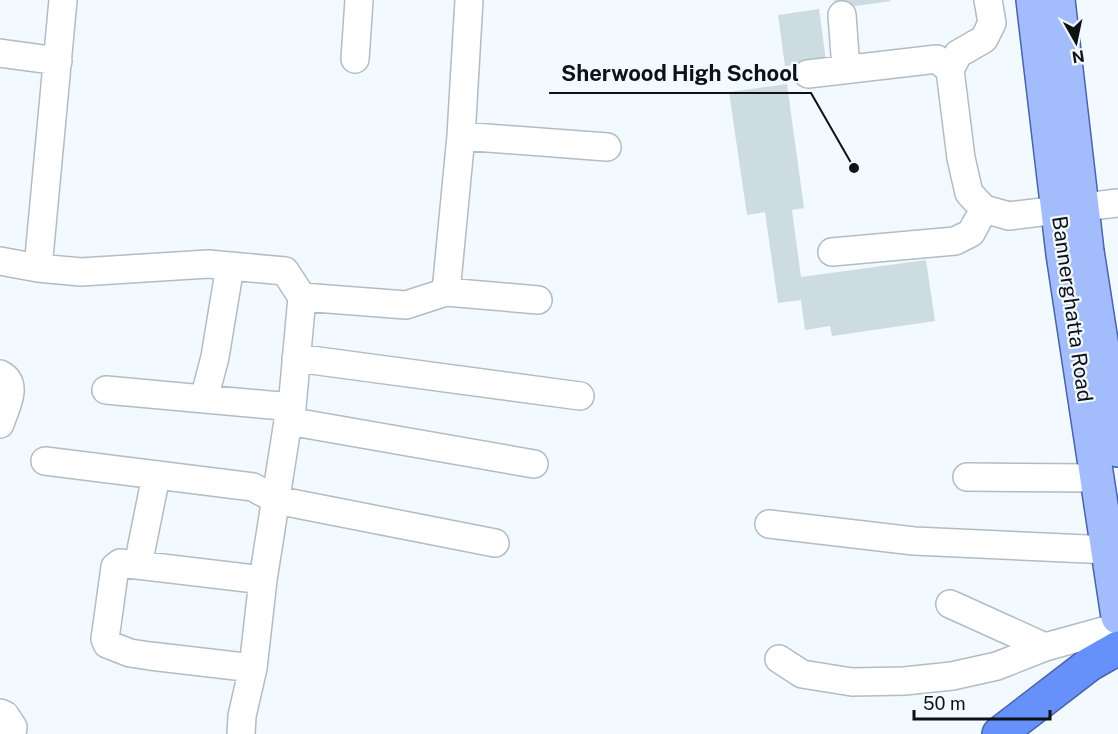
<svg xmlns="http://www.w3.org/2000/svg" width="1118" height="734" font-family="'Public Sans',sans-serif">
	<style>
		.building { fill: #ccdce1 }
		.lines { fill: none; stroke-linecap: round; stroke-linejoin: round }
		.minor-casing { stroke: #b1bcc5; stroke-width: 30 }
		.major-casing { stroke: #4764aa; stroke-width: 36 }
		.highway-casing { stroke: #4764aa; stroke-width: 36 }
		.minor { stroke: #fff; stroke-width: 27 }
		.major { stroke: #a3bcfc; stroke-width: 33 }
		.highway { stroke: #6690fa; stroke-width: 33 }
		.labels { text-anchor: middle; stroke-width: 4.5; stroke-linejoin: round; paint-order: stroke }
		.street-label { font-size: 21px; fill: #0e1215; stroke: #f2f9ff }
		.leader { fill: none; stroke: #0e1215; stroke-width: 2 }
		.callout-dot { fill: #0e1215; stroke: #f2f9ff; stroke-width: 2 }
		.callout-label { font-size: 22px; text-anchor: middle; font-weight: bold; fill: #0e1215; stroke: #f2f9ff; stroke-width: 4.5; stroke-linejoin: round; paint-order: stroke }
	</style>
	<rect width="100%" height="100%" fill="#f2f9ff"/>
	<path class="building" d="M834,0H890L891,1L835,9Z
		M819,9L826,61L785,66L778,15Z
		M787,84L804,208L792,210L801,277L926,260L935,321L832,336L830,326L805,330L801,300L778,303L765,212L747,215L729,92Z"/>
	<g class="lines">
		<g class="minor-casing">
			<path id="minor" d="M988,0L992,23L984,39L958,54L950,70L961,158L969,193L984,209L1009,216L1118,203
				M842,15L846,69
				M0,53L58,61
				M355,59L359,0
				M808,74L937,59L950,70
				M461,136L607,147
				M832,252L955,241L971,233L984,209
				M0,261L38,268L81,272L208,264L285,271L302,297L292,407L288,421L263,580L253,668L242,716L241,734
				M38,268L63,0
				M446,292L461,136L469,0
				M302,297L406,305L446,292L538,300
				M296,358L580,396
				M0,374C20,384 5,408 0,424
				M106,390L292,407
				M204,399L215,357L230,266
				M288,421L534,464
				M45,461L253,487L276,500L495,543
				M967,477L1097,478
				M769,524L914,541L1109,550
				M141,550L156,476
				M950,604L1045,647
				M779,659L802,674L852,682L904,681L952,676L997,666L1045,647L1118,627
				M253,668L150,656L130,653L107,644L105,639L115,567L120,563L263,580
				M0,713L5,715L13,727L12,734"/>
		</g>
		<g class="major-casing">
			<path id="major" d="M1033,0L1063,254L1118,617
				M1058,0L1087,251L1118,450"/>
		</g>
		<g class="highway-casing">
			<path id="highway" d="M999,734L1090,664L1118,648"/>
		</g>
		<use href="#minor" class="minor"/>
		<use href="#major" class="major"/>
		<use href="#highway" class="highway"/>
	</g>
	<g class="labels">
		<g class="street-label">
			<text transform="translate(1072 309) rotate(82)" y="7">Bannerghatta Road</text>
		</g>
	</g>
	<path class="leader" d="M854 168L811 93H549"/>
	<circle class="callout-dot" cx="854" cy="168" r="6"/>
	<g class="callout-label">
		<text x="680" y="81">Sherwood High School</text>
	</g>
	<g transform="translate(1076 42) rotate(171)" stroke="#f2f9ff" stroke-width="4.5" paint-order="stroke">
	<path d="M0-4.5L10 22L0 15L-10 22Z" fill="#0e1215"/>
	<text y="-9" font-size="16" font-weight="bold" text-anchor="middle" fill="#0e1215">N</text>
	</g>
	<path d="M914 710v9h136v-9" fill="none" stroke="#0e1215" stroke-width="3"/>
	<text x="923" y="710" font-size="18" fill="#0e1215" stroke="#f2f9ff" stroke-width="4.5" paint-order="stroke">50 m</text>
</svg>
